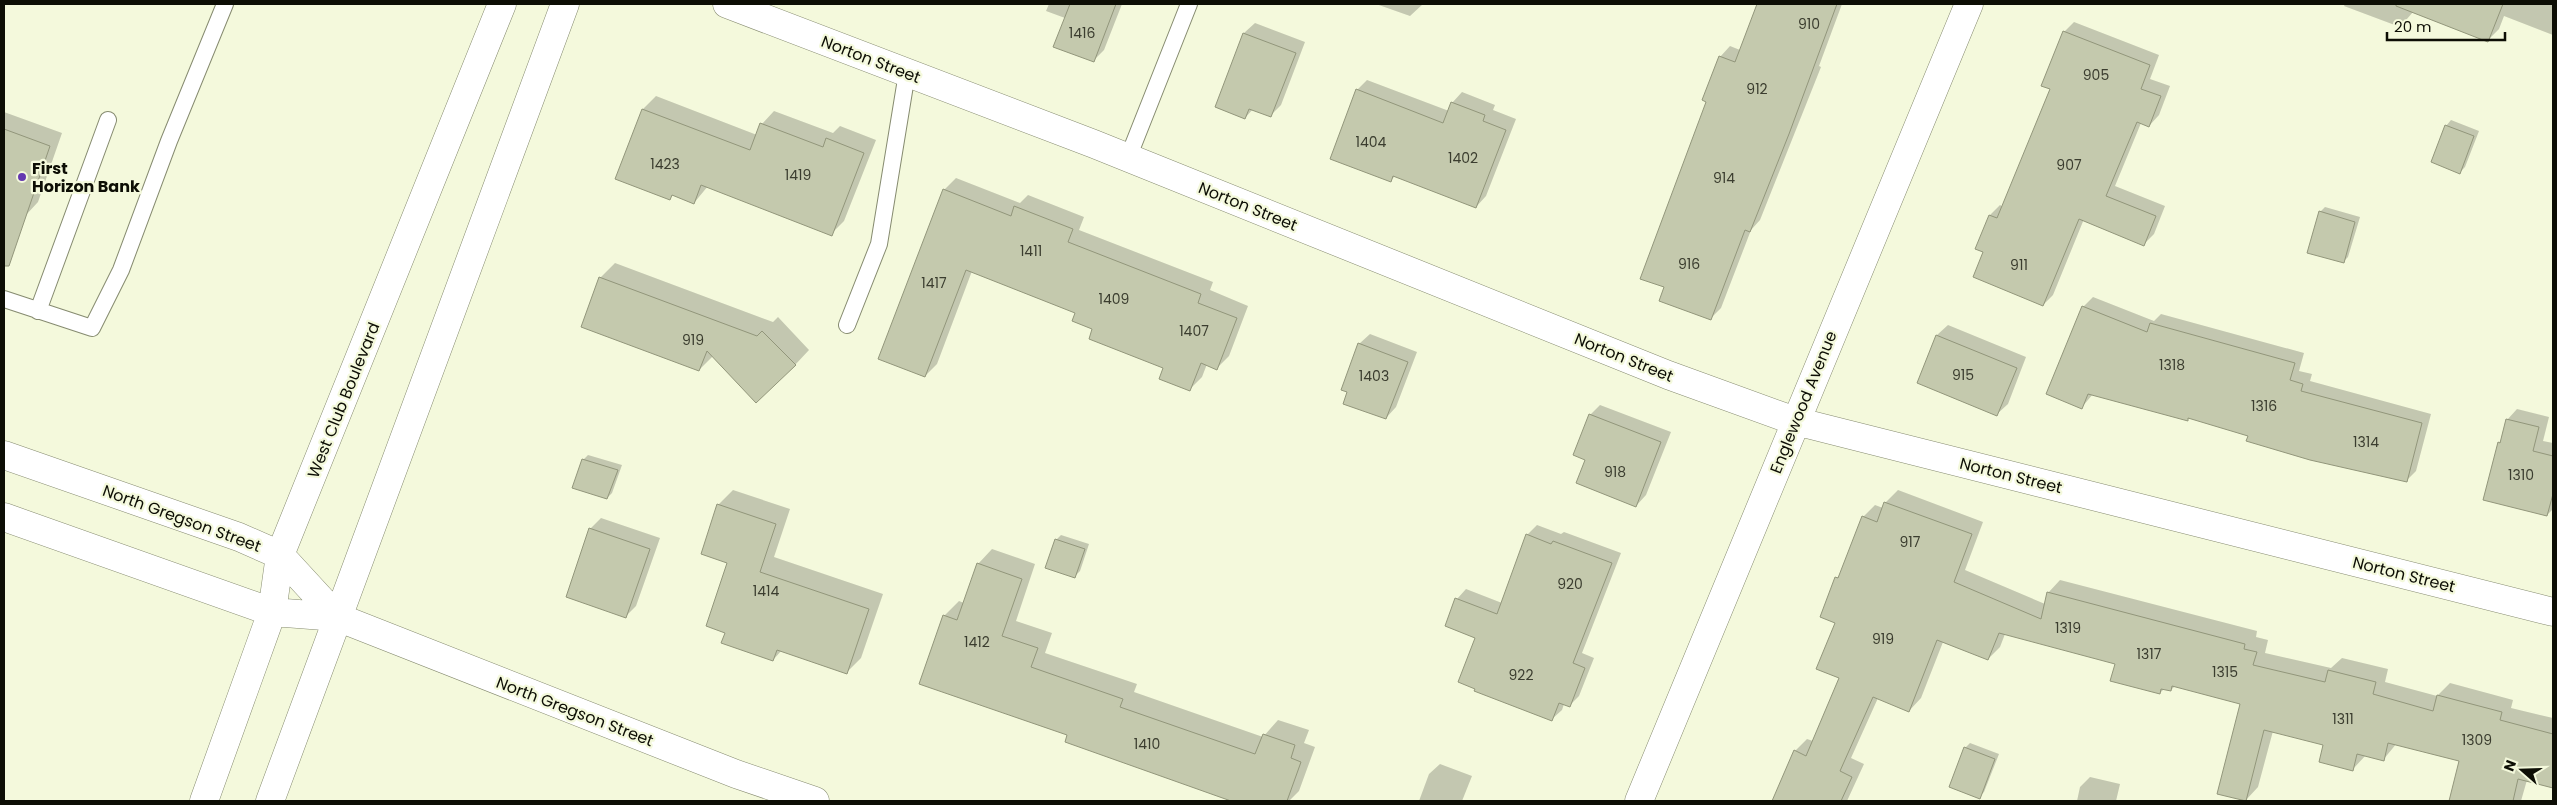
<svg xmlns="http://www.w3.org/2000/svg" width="2557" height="805" font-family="Poppins,sans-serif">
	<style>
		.shadow { fill: #0003 }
		.building { fill: #c4c9ad; stroke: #92967b }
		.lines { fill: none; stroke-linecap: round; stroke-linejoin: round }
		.service-casing { stroke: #868b70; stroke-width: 18 }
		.minor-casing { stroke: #868b70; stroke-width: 29 }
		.secondary-casing { stroke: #868b70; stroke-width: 29 }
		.service { stroke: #fff; stroke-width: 16 }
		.minor { stroke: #fff; stroke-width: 28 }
		.secondary { stroke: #fff; stroke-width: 28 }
		.poi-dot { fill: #6438b0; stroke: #f4f9dc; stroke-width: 2 }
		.labels { text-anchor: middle; stroke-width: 4.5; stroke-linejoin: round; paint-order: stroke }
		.number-label { font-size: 14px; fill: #3b3d2f }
		.street-label { font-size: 16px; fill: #0d0e05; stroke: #f4f9dc }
		.poi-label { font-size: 16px; font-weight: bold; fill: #0d0e05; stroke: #f4f9dc; text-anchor: start }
	</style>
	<rect width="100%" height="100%" fill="#f4f9dc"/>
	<path class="shadow" d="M1049,4H1122L1104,50L1093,61L1065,18L1046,11Z
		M1376,4H1423L1410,16Z
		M1758,4H1842L1819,66L1821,67L1760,220L1751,230L1721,308L1710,319L1665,286L1720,57L1730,46L1740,50Z
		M2345,4H2553V35L2504,16L2499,29L2488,40L2413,12L2400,27L2344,6Z
		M2074,22L2159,55L2150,79L2170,86L2159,115L2149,126L2141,123L2115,186L2165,206L2154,234L2144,244L2084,219L2053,295L2043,305L1984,252L1976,249L1990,215L2000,205L2003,207L2052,89L2064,32Z
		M1255,23L1305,42L1281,105L1270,116L1253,109L1245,118L1216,107L1244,33Z
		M1367,80L1449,111L1452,103L1462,92L1495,105L1493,110L1516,119L1486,196L1476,207L1395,176L1390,181L1357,90Z
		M656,96L757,135L762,124L774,111L833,133L840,126L876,140L844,221L831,234L708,186L694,203L673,195L670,198L616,178L643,109Z
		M4,112L62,133L38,202L26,215L4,207Z
		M2451,120L2479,131L2465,167L2460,172L2446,126Z
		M956,178L1020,203L1028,195L1084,217L1079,230L1213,282L1210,290L1248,306L1229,356L1217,368L1207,364L1202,377L1190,389L1165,367L1094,329L1077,312L972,271L937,364L925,376L944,190Z
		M2325,207L2360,217L2348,257L2343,262L2320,212Z
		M615,263L773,322L778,317L809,350L795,365L713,356L699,370L600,278Z
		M2093,297L2154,321L2161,314L2304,353L2299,371L2312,374L2310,381L2431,414L2416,471L2406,481L2190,417L2187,420L2093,394L2082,407L2083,307Z
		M1948,325L2026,357L2008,404L1997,414L1918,382L1937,335Z
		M1370,334L1417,352L1396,407L1386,418L1359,344Z
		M1600,405L1671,432L1646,495L1636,506L1587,460L1590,415Z
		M2517,409L2549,417L2543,441L2553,443V509L2547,515L2499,443L2502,439L2507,420Z
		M588,455L622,465L612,493L607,498L583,460Z
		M733,490L790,509L774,557L883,594L861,658L847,672L782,650L773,660L726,632L729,562L702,553L719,504Z
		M1898,490L1983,522L1965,570L2045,604L2048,593L2060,580L2257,631L2256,637L2268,640L2265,653L2331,668L2342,658L2388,669L2385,682L2437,696L2450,683L2513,700L2511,708L2553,718V787L2527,780L2521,801H2450L2461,760L2397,743L2383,760L2366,755L2353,769L2324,744L2273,731L2258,787L2246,800L2242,703L2175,686L2171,690L2164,689L2160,693L2116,663L2005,634L2000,647L1988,659L1943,642L1921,698L1909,711L1878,698L1851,758L1864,764L1847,801H1773L1795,751L1807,739L1813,741L1841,678L1836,622L1837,578L1841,573L1863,517L1875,505L1883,508L1885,503Z
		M601,518L660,538L636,606L626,616L590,529Z
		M1537,525L1561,534L1564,532L1621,553L1582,653L1594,658L1579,696L1569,706L1564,704L1562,710L1552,719L1477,637L1457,599L1466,589L1502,603L1527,535Z
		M1061,535L1089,544L1080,571L1075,576L1056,540Z
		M992,549L1035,564L1016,621L1052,633L1045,653L1137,684L1134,692L1263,737L1278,720L1309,730L1304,743L1315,747L1299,791L1289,801H1235L1066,741L1069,734L944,616L959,601L964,603L978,564Z
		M1970,743L1999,754L1984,792L1979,797L1965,748Z
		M1440,764L1472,776L1462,801H1419L1429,774Z
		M2090,777L2120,784L2116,801H2077L2080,787Z"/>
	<path class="building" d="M1070,4H1116L1094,62L1053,47Z
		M1757,4H1837L1789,134L1750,232L1745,230L1711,320L1659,301L1664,287L1640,279L1706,102L1702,100L1719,56L1735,62Z
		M2396,4H2503L2488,42L2396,6Z
		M2063,31L2150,65L2141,89L2161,96L2149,127L2137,122L2106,196L2156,216L2144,246L2079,219L2043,306L1973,277L1983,252L1975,249L1989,215L1997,218L2050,89L2041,86Z
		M1243,33L1296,53L1271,117L1249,109L1245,119L1215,107Z
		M1356,89L1443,123L1451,102L1485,115L1483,121L1506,130L1476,208L1393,176L1391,182L1330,159Z
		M642,109L750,150L760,123L823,147L826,138L864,153L832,236L701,185L694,204L672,195L670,200L615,179Z
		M2445,125L2474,136L2460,174L2431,162Z
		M4,129L50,146L9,266H4Z
		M943,189L1011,216L1014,206L1073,229L1068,242L1201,294L1198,303L1237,318L1217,370L1201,363L1190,391L1159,379L1163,368L1089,339L1092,329L1072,321L1075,313L966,270L925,377L878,359Z
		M2319,211L2355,222L2344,263L2307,253Z
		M599,277L757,336L762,331L796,365L756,403L707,351L699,371L581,327Z
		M2082,306L2147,332L2150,323L2295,363L2290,380L2303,384L2301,391L2422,423L2407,482L2310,460L2246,441L2248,436L2188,418V421L2088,394L2082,409L2046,394Z
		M1936,335L2017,368L1997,416L1917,383Z
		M1358,343L1408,362L1386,419L1343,404L1347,392L1341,390Z
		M1589,414L1661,442L1636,507L1576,483L1585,460L1573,455Z
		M2506,419L2539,427L2533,451L2553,456V494L2547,516L2483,500L2498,442L2500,443Z
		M582,459L618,470L607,499L572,488Z
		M1884,502L1972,534L1954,582L2041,619L2047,592L2245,644L2244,649L2257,652L2253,665L2325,682L2328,670L2376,682L2373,694L2433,711L2437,695L2502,712L2500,720L2553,734V788L2518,779L2513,801H2449L2459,761L2388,743L2384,761L2357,754L2353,771L2319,762L2323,745L2264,730L2246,801L2217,794L2240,704L2172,686L2171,691L2161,689L2160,694L2110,681L2115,664L1999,633L1988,660L1937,640L1909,712L1873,697L1840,771L1852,777L1841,801H1772L1794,750L1806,756L1839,678L1816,669L1835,623L1820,617L1835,577L1838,578L1862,516L1877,522Z
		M717,504L776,524L760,572L869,609L847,674L777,650L773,661L721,643L725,633L706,626L727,563L701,554Z
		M589,528L650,549L626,618L566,597Z
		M1526,534L1551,544L1553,541L1612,563L1573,663L1585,668L1570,707L1559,703L1552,721L1474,691L1475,689L1458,682L1475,638L1445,626L1455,598L1497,614Z
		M1055,539L1085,549L1075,578L1045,568Z
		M977,563L1022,579L1002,636L1038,648L1031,667L1123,699L1120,707L1255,754L1263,734L1295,745L1291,758L1301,762L1287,801H1231L1065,742L1067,735L919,684L943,615L957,620Z
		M1964,747L1995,759L1980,799L1949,787Z"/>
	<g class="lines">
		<g class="service-casing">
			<path id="service" d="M1128,158L1189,4
				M4,299L92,328L121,270L169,141L225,4
				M38,311L108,120
				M847,325L879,244L907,73"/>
		</g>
		<g class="minor-casing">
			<path id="minor" d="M727,4L1094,144L1668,375L1795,421L2553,612
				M1639,801L1969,4"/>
		</g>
		<g class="secondary-casing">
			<path id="secondary" d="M4,455L239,537L280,555L337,617
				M4,517L272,612L337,617L736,774L815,801
				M204,801L272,612L280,555L502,4
				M270,801L565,4"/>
		</g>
		<use href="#service" class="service"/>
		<use href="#minor" class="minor"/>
		<use href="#secondary" class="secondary"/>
	</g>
	<circle class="poi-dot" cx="22" cy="177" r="5"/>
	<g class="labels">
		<g class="number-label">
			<text x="1809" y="29">910</text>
			<text x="1082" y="38">1416</text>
			<text x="2096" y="80">905</text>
			<text x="1757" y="94">912</text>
			<text x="1371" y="147">1404</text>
			<text x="1463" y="163">1402</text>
			<text x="665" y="169">1423</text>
			<text x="2069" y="170">907</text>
			<text x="798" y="180">1419</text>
			<text x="1724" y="183">914</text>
			<text x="1031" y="256">1411</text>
			<text x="1689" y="269">916</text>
			<text x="2019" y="270">911</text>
			<text x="934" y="288">1417</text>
			<text x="1114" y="304">1409</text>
			<text x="1194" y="336">1407</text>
			<text x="693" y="345">919</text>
			<text x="2172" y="370">1318</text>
			<text x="1963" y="380">915</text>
			<text x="1374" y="381">1403</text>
			<text x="2264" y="411">1316</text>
			<text x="2366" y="447">1314</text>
			<text x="1615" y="477">918</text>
			<text x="2521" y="480">1310</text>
			<text x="1910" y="547">917</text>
			<text x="1570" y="589">920</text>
			<text x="766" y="596">1414</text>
			<text x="2068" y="633">1319</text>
			<text x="1883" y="644">919</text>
			<text x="977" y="647">1412</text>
			<text x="2149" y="659">1317</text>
			<text x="2225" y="677">1315</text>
			<text x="1521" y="680">922</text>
			<text x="2343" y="724">1311</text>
			<text x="2477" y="745">1309</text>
			<text x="1147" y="749">1410</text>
		</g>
		<g class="street-label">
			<text transform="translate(871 59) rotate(21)" y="6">Norton Street</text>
			<text transform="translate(1248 206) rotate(22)" y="6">Norton Street</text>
			<text transform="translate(1624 357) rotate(22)" y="6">Norton Street</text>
			<text transform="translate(343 400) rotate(-68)" y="6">West Club Boulevard</text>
			<text transform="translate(1803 402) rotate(-68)" y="6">Englewood Avenue</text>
			<text transform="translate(2011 475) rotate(14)" y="6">Norton Street</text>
			<text transform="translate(182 518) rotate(20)" y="6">North Gregson Street</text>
			<text transform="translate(2404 574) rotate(14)" y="6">Norton Street</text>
			<text transform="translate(575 711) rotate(21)" y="6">North Gregson Street</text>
		</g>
		<g class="poi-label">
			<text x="32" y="174">First<tspan x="32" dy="18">Horizon Bank</tspan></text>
		</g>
	</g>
	<rect width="2557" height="805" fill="none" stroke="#0d0e05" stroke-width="10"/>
	<g transform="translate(2522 770) rotate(290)" stroke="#f4f9dc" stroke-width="4" paint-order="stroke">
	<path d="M0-4L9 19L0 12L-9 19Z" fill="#0d0e05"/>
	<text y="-8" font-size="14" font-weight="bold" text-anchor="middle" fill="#0d0e05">N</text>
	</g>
	<path d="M2387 32v8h118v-8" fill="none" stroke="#0d0e05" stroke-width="2.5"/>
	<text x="2394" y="32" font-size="15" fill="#0d0e05" stroke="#f4f9dc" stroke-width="4" paint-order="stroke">20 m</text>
</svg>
